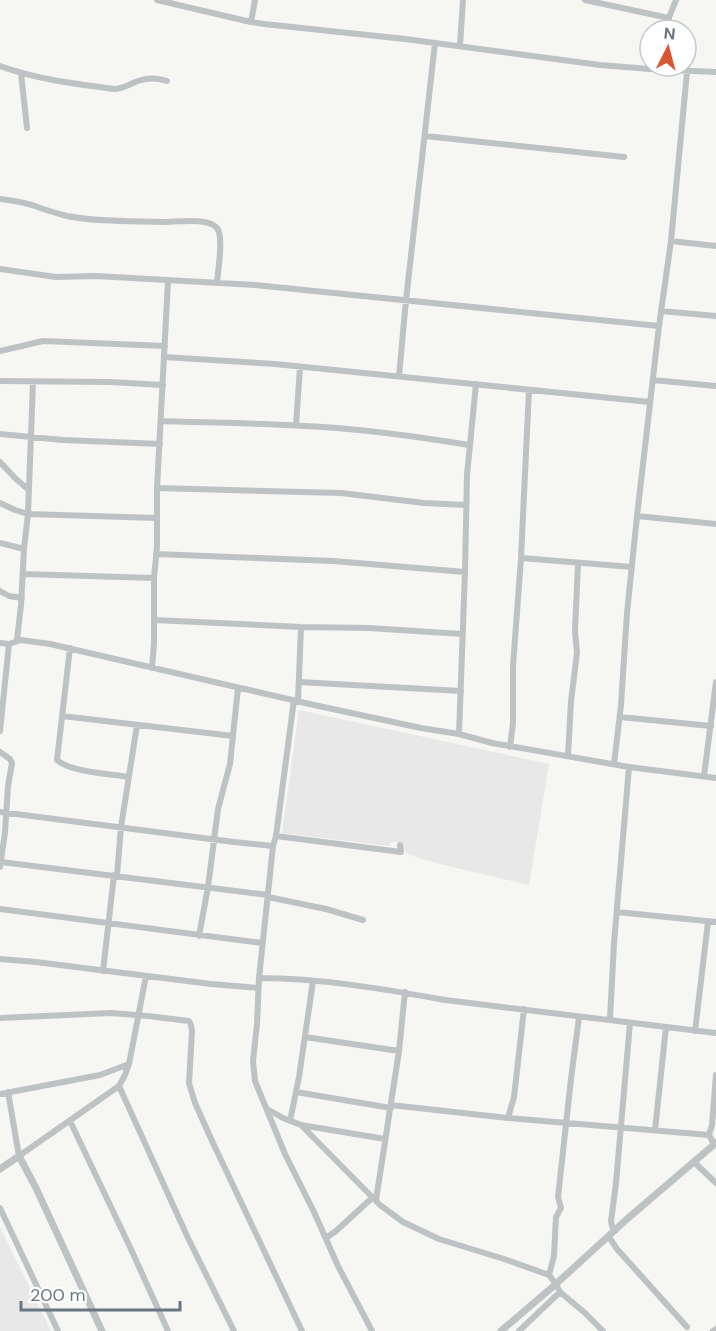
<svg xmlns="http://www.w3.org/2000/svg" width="716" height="1331" font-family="'DM Sans',sans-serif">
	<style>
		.built { fill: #e7e8e7 }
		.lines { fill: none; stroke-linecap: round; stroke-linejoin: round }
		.minor { stroke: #bdc2c5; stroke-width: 6 }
		.tertiary { stroke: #bdc2c5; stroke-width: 7 }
	</style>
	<rect width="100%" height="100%" fill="#f6f6f3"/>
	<path class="built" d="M299,710L549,764L529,885L444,865L419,858L408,854L397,842H392L388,846L282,833Z
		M0,1227L51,1331H0Z"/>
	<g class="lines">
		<path class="minor" d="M157,0L251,22L264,24L405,39L600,65L650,69L716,72
			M585,0L669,18
			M251,22L255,0
			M664,30L676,0
			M460,45L463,0
			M0,66C36,79 75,84 114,89C121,89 126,86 133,83C144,78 155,77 167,81
			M21,73L27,128
			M425,136L624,157
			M0,199C11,200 21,202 32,205C43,209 55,213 67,216C98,222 132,221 163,222C177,222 208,217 217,228C224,236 218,271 217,282
			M671,241L716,246
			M0,269L56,277L96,276L255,285L659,326
			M661,311L716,316
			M0,351L43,341L165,346
			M164,357L275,364L650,402
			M399,376L406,300L435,43
			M653,380L716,386
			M0,381L110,382L163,385
			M161,421C215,423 269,423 322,427C371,430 420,437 469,445
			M296,425L300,367
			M0,434L63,440L160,444
			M0,462L16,479L29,490
			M157,488L341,493L424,503L466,505
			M0,503L15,510L28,514L157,518
			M637,516L716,524
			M0,543L24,549
			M156,554L333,561L465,572
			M521,558L632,567
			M23,574L154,578
			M0,591L9,596L22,598
			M154,620L301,627L369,628L462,634
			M17,640L21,605L24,549L28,514L33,382
			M0,643L9,644L21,640L50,644L314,705L421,728L459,734L492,743L629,767L716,778
			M70,648L57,760C70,772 111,774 129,777
			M152,668L154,643V578L157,546V488L168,281
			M299,682L461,691
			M294,700L276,836L273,846L259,978L257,1024L253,1061L255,1081L285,1154L314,1212L338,1266L372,1331
			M298,701L301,627
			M62,716L233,736
			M620,717L711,726
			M0,731L9,644
			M459,734L465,572L467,475L476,384
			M510,747L513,723V666L521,558L529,390
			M0,752L10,759L12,763L8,786L5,832L0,867
			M568,756L571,701L577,653L575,631L578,563
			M614,764L621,705L627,613L637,516L659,326L671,241L687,72
			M704,776L716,682
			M0,812L234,842L273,846
			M276,836L401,852L400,845
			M1,862L268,895
			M117,875L121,827L137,725
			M268,897L326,909L363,920
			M0,909L262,943
			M617,912L716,922
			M199,936L208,887L218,809L230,764L238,688
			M0,959L36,962L211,984L258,988
			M103,971L114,875
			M259,978C321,978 383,989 445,1000L716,1033
			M579,1017L571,1079L558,1197L561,1208L556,1217L554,1256L549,1275L556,1284L560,1292L585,1313L603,1331
			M0,1018L111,1013L148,1016L189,1021L191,1025L192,1031L189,1083L195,1103L213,1143L302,1331
			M610,1019L614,943L629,767
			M695,1031L708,922
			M305,1037L399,1051
			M119,1086L188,1238L234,1331
			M8,1092L19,1156L119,1086L125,1075L129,1064L146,976
			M296,1092L391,1108
			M0,1094L100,1075L129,1064
			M391,1105L508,1118L709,1135
			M267,1109L283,1118L301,1125L385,1139
			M508,1118L514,1097L524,1009
			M70,1121L130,1247L168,1331
			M290,1121L299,1077L313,981
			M301,1125L380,1205L403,1222L439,1239L504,1259L549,1275
			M655,1130L666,1027
			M714,1144L709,1135L712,1125L716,1075
			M694,1162L716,1183
			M376,1200L399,1051L405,992
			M0,1208L58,1331
			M615,1231L612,1226L611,1221L616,1183L630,1023
			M609,1237L617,1249L687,1327
			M326,1238L336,1231L373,1197
			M519,1331L560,1292
			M713,1331L716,1329"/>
		<path class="tertiary" d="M0,1169L19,1156L36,1188L102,1331
			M501,1331L556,1284L627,1219L716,1143"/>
	</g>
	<g transform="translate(668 48) rotate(6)"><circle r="28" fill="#ffffff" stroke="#c2c9cd" stroke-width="1.5"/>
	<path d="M0-4.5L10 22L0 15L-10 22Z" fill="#d85632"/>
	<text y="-9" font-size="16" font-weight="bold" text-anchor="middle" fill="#677783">N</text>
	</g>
	<path d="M21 1301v9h159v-9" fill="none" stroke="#677783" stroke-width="3"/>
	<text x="30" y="1301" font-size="18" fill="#677783" stroke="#ffffff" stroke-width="4.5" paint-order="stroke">200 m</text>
</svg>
